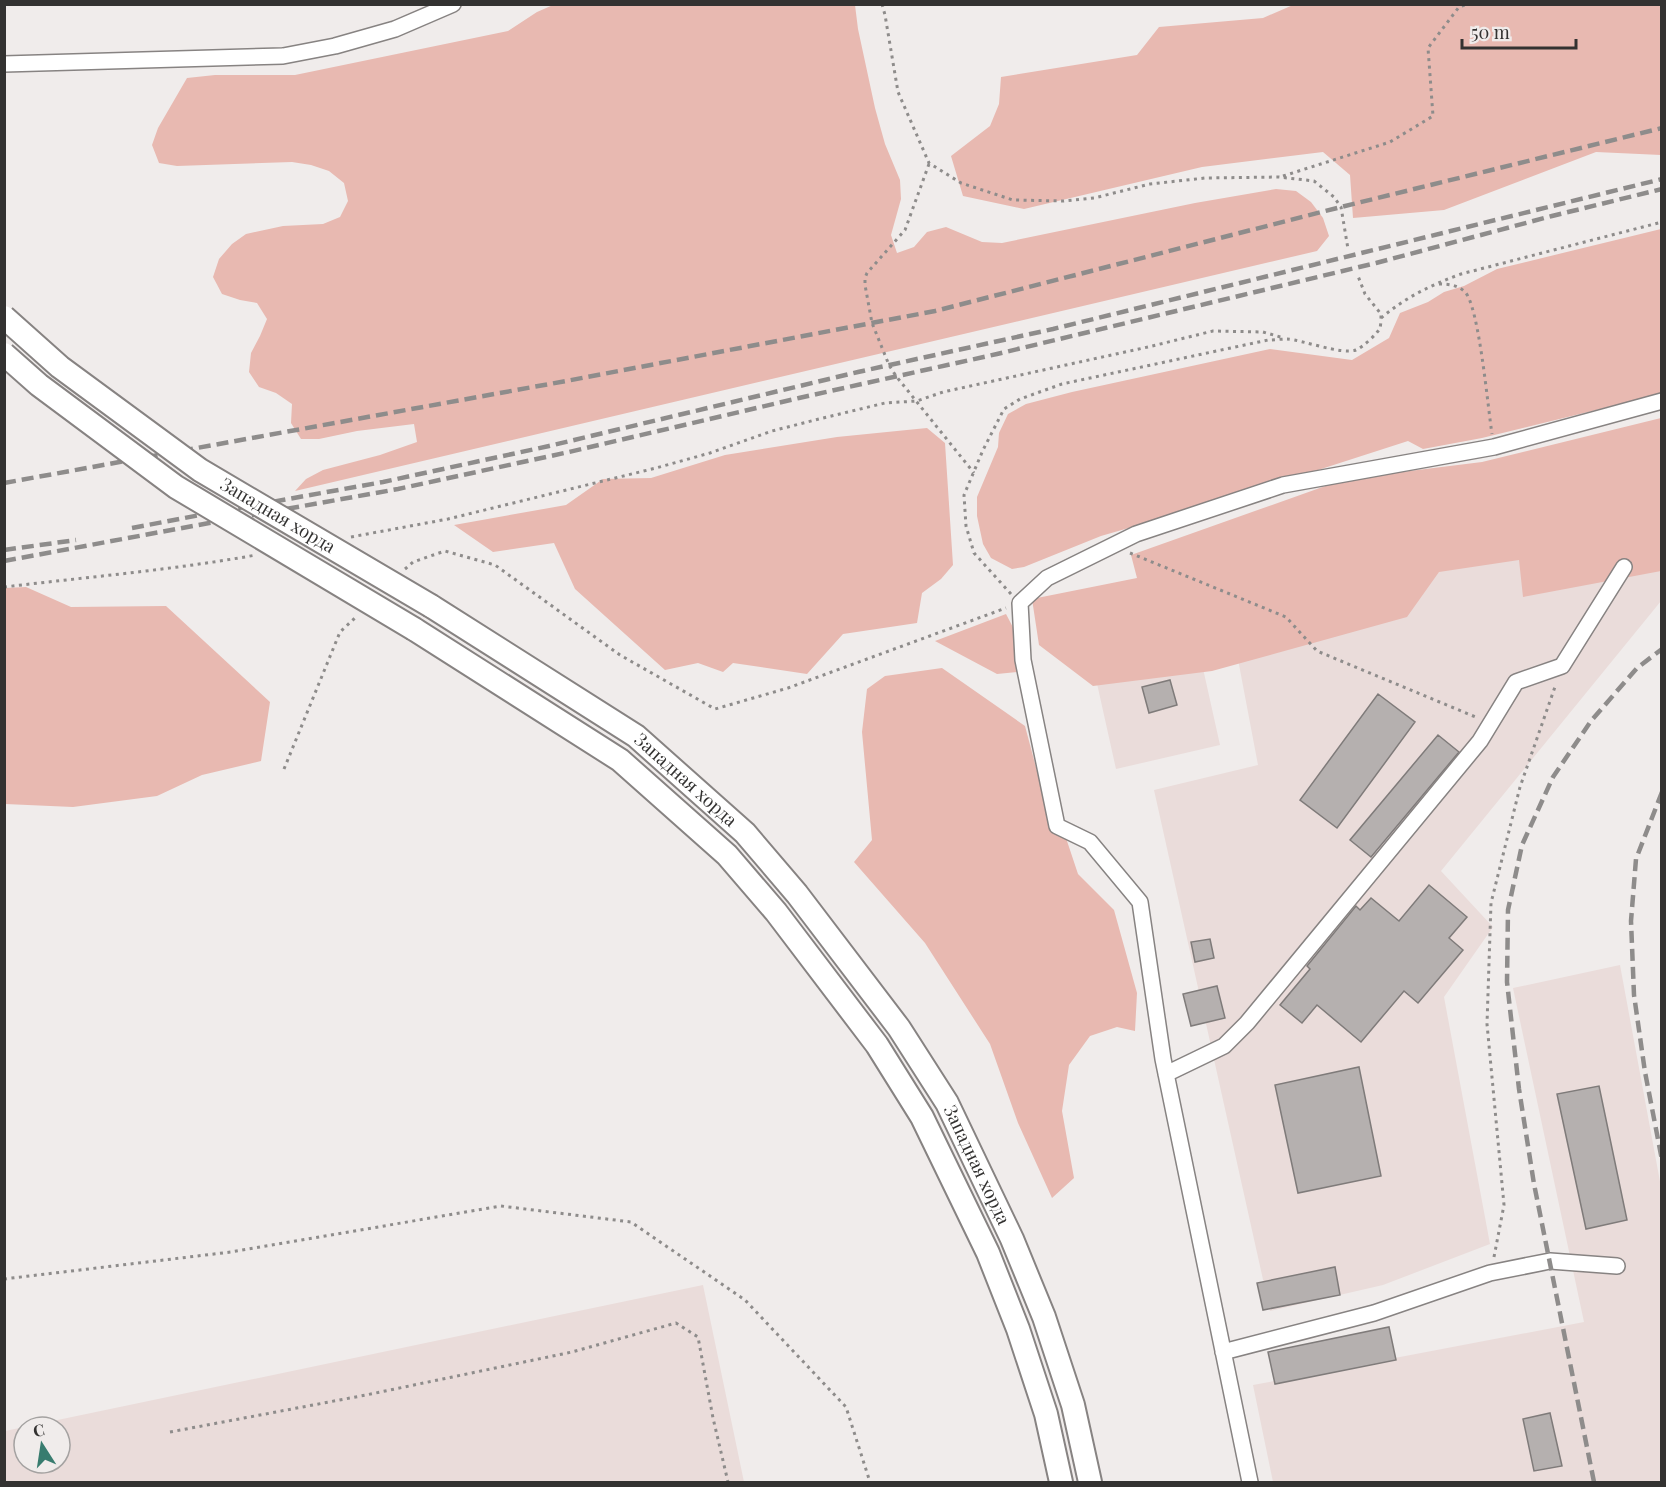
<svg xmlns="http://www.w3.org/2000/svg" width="1666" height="1487" font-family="'Playfair Display',serif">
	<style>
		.built { fill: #eadcda; fill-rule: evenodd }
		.green { fill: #e8b9b1 }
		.building { fill: #b5b0af; stroke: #7f7b7a; stroke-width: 1.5 }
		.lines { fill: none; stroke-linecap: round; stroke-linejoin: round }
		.minor-casing { stroke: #878382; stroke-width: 18 }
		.highway-casing { stroke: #878382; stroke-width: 26 }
		.path { stroke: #8e8c8b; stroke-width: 3; stroke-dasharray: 3 4.5; stroke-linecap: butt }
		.minor { stroke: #fff; stroke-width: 15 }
		.highway { stroke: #fff; stroke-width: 22 }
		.rail { stroke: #8e8c8b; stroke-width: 4.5; stroke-dasharray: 12 6; stroke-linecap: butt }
		.highway-bridge-casing { stroke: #878382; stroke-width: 26; stroke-linecap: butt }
		.highway-bridge { stroke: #fff; stroke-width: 22 }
		.labels { text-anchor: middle; stroke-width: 6; stroke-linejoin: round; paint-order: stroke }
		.street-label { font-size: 18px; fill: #333231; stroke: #f0eceb }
	</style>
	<rect width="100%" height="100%" fill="#f0eceb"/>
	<path class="built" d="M1662,476L1661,601L1441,871L1493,927L1444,997L1490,1244L1383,1285L1270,1311L1154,790L1258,765L1223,580Z
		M1198,646L1220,745L1116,769L1094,670Z
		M1620,965L1661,1187V1482H1273L1253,1385L1584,1322L1513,988Z
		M703,1285L744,1482H5V1431ZM24,1427H60V1463H24Z"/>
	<path class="green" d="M553,5H855L858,29L875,108L885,144L900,180L901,199L891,235L897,253L914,247L927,232L946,227L982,242L1002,243L1195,203L1276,189L1296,191L1311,202L1323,218L1329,236L1317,251L295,491L306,479L323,470L380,455L417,442L414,424L357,431L319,439H301L291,423L292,404L276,393L259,387L249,372L251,353L260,336L267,319L257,303L240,300L222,294L213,277L219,259L232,244L246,234L283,226L323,224L340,217L348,201L344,183L329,171L311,165L292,162L177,166L159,163L152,145L158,128L187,78L215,75H295L508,31L537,12Z
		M1293,5H1661V155L1596,152L1444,210L1353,218L1350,175L1323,152L1202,167L1024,209L963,196L951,156L990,126L999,104L1001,77L1137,55L1159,27L1263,18Z
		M1661,229V394L1482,438L1423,449L1408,441L1222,501L1101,536L1024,567L1012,569L991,558L983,544L977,516V497L998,447L999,433L1008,414L1026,404L1072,392L1270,349L1352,360L1389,338L1400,313L1428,302L1444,292L1464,286L1497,269Z
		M1661,418V571L1523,597L1519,560L1439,572L1407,617L1212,671L1093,686L1039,645L1032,599L1137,578L1131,555L1345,479L1482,462Z
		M927,428L945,443L953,565L941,579L922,593L917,623L843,634L807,674L733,663L723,672L698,663L665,670L575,589L554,543L493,552L454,525L566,505L603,479L651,478L725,455L837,437Z
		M26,587L71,607L166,606L270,702L261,761L202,775L157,796L73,807L5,804V588Z
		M1006,614L1018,637L1017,672L997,674L935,641Z
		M942,668L1025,726L1046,805L1065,835L1078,874L1114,910L1137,993L1135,1031L1117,1027L1090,1036L1069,1065L1062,1111L1074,1178L1052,1198L1018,1123L990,1044L925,943L854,862L872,840L862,732L867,689L885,676Z"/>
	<path class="building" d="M1170,680L1177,705L1149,713L1142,687Z
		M1378,694L1415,722L1337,828L1300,800Z
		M1438,735L1459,752L1371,857L1350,840Z
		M1429,885L1467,917L1449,938L1463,950L1418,1003L1404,991L1361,1042L1317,1005L1302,1023L1280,1005L1310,969L1307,966L1356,906L1360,910L1371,898L1399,921Z
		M1210,939L1214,958L1195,962L1191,942Z
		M1217,986L1225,1018L1191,1026L1183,994Z
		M1359,1067L1381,1176L1298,1193L1275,1085Z
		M1599,1086L1627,1220L1586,1229L1557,1094Z
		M1335,1267L1340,1295L1263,1310L1257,1283Z
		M1389,1327L1396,1360L1275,1384L1268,1352Z
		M1550,1413L1562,1466L1534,1471L1523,1419Z"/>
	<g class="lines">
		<g class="minor-casing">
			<path id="minor" d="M4,64L283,56L335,46L395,29L453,4
				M1166,1074L1224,1046L1247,1023L1480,741L1516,682L1562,666L1624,567
				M1223,1352L1374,1313L1490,1273L1550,1261L1617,1266
				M1250,1482L1163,1059L1140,902L1090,842L1057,826L1023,660L1020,603L1047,578L1136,534L1283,485L1494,447L1662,401"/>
		</g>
		<g class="highway-casing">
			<g id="highway">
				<path id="s1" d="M431,606L636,736L745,833L797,894L899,1028L947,1103L1012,1239L1044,1317L1073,1405L1090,1482"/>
				<path d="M414,629L620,760L727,855L776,912L877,1045L922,1117L988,1253L1018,1329L1046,1414L1061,1482"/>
			</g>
		</g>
		<path class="path" d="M882,4L885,15L898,92L929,163L961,183L1013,200L1063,201L1094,198L1150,184L1205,178L1279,177L1314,181L1334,197L1341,207L1348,249
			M929,164L905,230L867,273L865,278V285L872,323L889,365L896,376L974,473
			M1283,176L1390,142L1433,116L1428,48L1459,7L1468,4
			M1439,284C1449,284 1458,285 1465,292C1479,306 1488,409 1492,434
			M1381,318C1406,297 1431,285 1461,274L1662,222
			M351,537L448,519L656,468L710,453L772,431L823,418L885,403L917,401L943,392L1148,347L1213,331L1263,332L1284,338
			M1130,553L1286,617L1317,651L1478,718
			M405,569L413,562L445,551L495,565L620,655L715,709L788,688L1006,608
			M4,587C88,577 172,570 256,555
			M1011,594L974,553L966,526L964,495L983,450L1004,409L1020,399L1062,384L1268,340C1274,340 1281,339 1287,339C1303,340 1341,355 1356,350C1363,347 1377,334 1380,328C1381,324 1381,318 1381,314L1365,294L1358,276
			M284,769L340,632L357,616
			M1494,1257L1504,1205L1487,1024L1491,903L1520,787L1556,684
			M4,1279L231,1252L501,1206L631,1222L745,1300L846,1407L870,1482
			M170,1432L366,1395L572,1352L676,1323L698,1337L713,1418L728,1482"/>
		<use href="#minor" class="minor"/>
		<use href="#highway" class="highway"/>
		<path class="rail" d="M4,483L566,381L935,311L1341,207L1662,128
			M132,528L221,511L383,482L549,446L858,372L1053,329L1662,179
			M4,550L76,540
			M4,561L236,518L398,489L569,452L799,398L997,354L1376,263L1552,216L1662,189
			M1662,792L1636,859L1631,921L1634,995L1645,1072L1662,1160
			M1594,1482L1534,1184L1519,1089L1507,982L1508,910L1522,845L1553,777L1591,721L1637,668L1662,649"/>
		<g class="highway-bridge-casing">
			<g id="highway-bridge">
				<path id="s2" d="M4,317L60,367L200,470L431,606"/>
				<path d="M4,354L39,385L176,487L414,629"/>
			</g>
		</g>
		<use href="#highway-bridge" class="highway-bridge"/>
	</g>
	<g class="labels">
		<g class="street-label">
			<text dy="6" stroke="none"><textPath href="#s2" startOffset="339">Западная хорда</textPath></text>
			<text dy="6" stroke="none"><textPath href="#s1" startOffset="309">Западная хорда</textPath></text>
			<text dy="6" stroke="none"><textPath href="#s1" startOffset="795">Западная хорда</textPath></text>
		</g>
	</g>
	<rect width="1666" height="1487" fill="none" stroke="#333231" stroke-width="12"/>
	<g transform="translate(42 1445) rotate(348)"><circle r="28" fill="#f0eceb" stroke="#a4a2a1" stroke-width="1.5"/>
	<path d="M0-4.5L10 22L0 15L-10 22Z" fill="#387c6f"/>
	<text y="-9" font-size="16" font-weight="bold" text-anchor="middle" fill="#333231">С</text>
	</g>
	<path d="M1462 39v9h114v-9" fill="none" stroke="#333231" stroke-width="3"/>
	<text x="1471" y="39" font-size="18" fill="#333231" stroke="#f0eceb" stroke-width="4.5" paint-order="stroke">50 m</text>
</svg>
